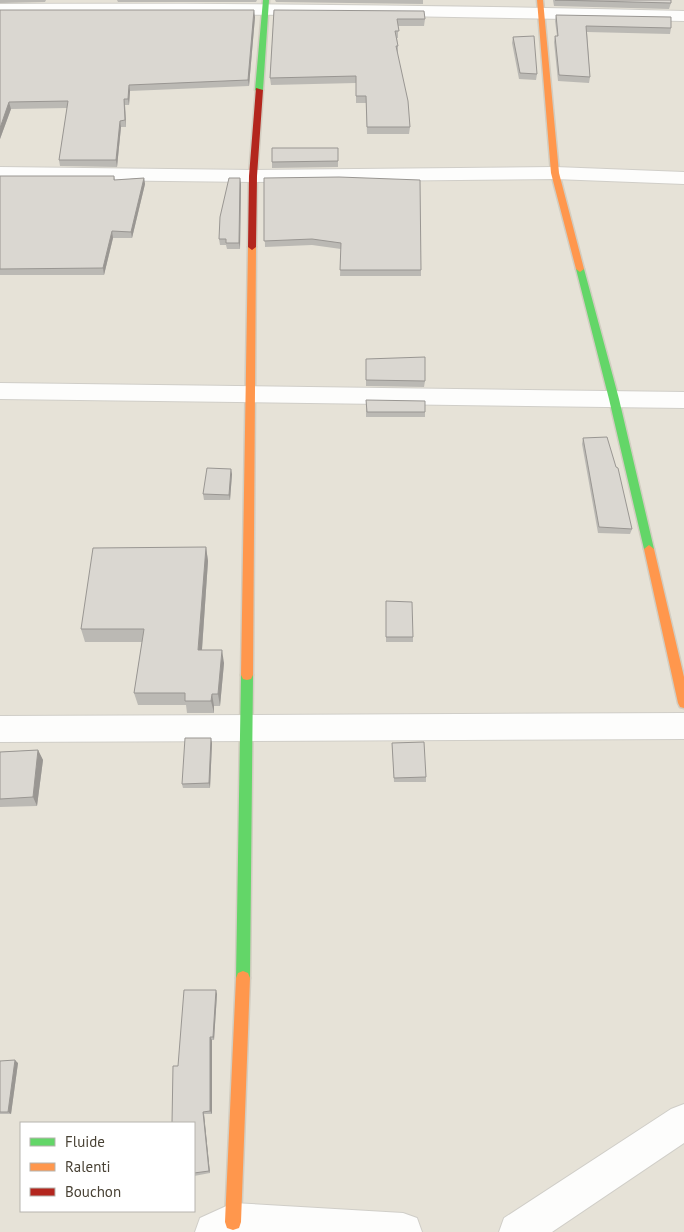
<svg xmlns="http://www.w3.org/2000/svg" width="684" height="1232" font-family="'PT Sans',sans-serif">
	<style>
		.residential { fill: #e6e2d7; fill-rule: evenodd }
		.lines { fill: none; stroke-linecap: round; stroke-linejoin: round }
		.street-casing { stroke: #d0cec8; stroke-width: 2 }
		.fast-casing { stroke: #d2cdc1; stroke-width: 3 }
		.slow-casing { stroke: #d2cdc1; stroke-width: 3 }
		.jam-casing { stroke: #d2cdc1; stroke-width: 3 }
		.street { fill: #fdfdfc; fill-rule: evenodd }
		.fast { fill: #63d668; fill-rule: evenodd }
		.slow { fill: #ff974d; fill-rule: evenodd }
		.jam { fill: #b3261e; fill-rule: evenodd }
		.wall { fill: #bbb9b4 }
		.shaded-wall { fill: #999692 }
		.building { fill: #dad7d1; stroke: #999692 }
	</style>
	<rect width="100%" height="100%" fill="#f2f0ea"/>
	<path class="residential" d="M0,0H684V1232H0ZM21,1123H194V1211H21Z"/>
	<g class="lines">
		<g class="street-casing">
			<path id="street" d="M0,4C228,3 456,5 684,11V21L342,15L0,14Z
				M0,167L253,170L555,167L684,172V184L555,179L253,182L0,179Z
				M0,383L684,392V408L0,399Z
				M684,713V739L0,742V716Z
				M684,1104V1143L552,1232H499L504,1218L671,1109Z
				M233,1203L403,1213L417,1218L422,1232H195L200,1218Z"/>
		</g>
		<g class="fast-casing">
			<path id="fast" d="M263,0H269L263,90L259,92L255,90Z
				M580,266L584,269L619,399L654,549L649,553L644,549L609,399L576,269Z
				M247,670L251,671L253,675L250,978L248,983L243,985L238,983L236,978L241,675L243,671Z"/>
		</g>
		<g class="slow-casing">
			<path id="slow" d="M537,0H543L559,173L584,269L580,272L576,269L551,173Z
				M252,244L256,247L253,675L251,679L247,680L243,679L241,675L248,247Z
				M649,545L654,549L684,677V708L680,707L678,703L644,549Z
				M243,971L248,973L250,978L241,1222L239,1228L233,1230L227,1228L225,1222L236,978L238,973Z"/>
		</g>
		<g class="jam-casing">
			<path id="jam" d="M256,88L263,90L257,176L256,247L252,250L248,247L249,176Z"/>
		</g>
		<use href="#street" class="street"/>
		<use href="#fast" class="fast"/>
		<use href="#slow" class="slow"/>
		<use href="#jam" class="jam"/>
	</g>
	<path class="wall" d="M0,0H46L45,2L0,3Z
		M117,0H257L256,2H118Z
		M275,0H423V4L276,2Z
		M553,0H671V3L669,9L554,6Z
		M0,10L255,17L249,86L130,91L129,105H125L126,127H121L117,167L60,166L59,160L67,108L11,109L0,139Z
		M274,10L425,19L424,26H398V38H397L398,46V53H397L410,127L409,134H367L366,103H356V83L271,85L270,78Z
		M556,15L671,28L670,34L587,32L590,77L589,83L558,81L554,42L555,36H557L555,21Z
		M513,37L537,74L536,80L519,79L512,43Z
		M338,148V167L272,168V162Z
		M0,176H114L115,180L144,178L145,184L132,238H113L104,275H0Z
		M264,178L421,270V276H340L341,249L312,245L265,247Z
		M241,184L240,249H227L226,245H220L219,239Z
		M366,359L425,381L424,387L366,386Z
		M366,400L425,412V417H366Z
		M583,438L632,529L630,534L598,533L582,444Z
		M232,474L230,500H204L203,494Z
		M206,547L208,561L202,650L224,663L220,706H214V713H187L186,705H138L134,693L142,642H85L81,629Z
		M386,601L413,637V642H386Z
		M212,743L210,788H183L182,784Z
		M392,743L426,777V782H394Z
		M38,750L43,760L37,806L0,807V752Z
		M217,994L214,1040H212V1114H204L210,1173L194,1176V1123Z
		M0,1061L18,1063L11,1114H0Z"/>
	<path class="shaded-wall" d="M254,10L255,17L249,86L248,80Z
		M129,85L130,91L129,105L128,99Z
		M124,99L125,105L126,127L125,120Z
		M9,102L11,109L0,139V128Z
		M120,121L121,127L117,167L116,160Z
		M144,178L145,184L132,238L131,232Z
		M240,178L241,184L240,249L239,243Z
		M112,231L113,238L104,275L103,268Z
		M231,469L232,474L230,500L229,495Z
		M206,547L208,561L201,663L198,650Z
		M222,650L224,663L220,706L218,694Z
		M212,694L214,706V713L211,701Z
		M211,738L212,743L210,788L209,783Z
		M38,750L43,760L37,806L33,797Z
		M216,990L217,994L214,1040L213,1037Z
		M210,1037L212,1040V1114L210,1111Z
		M15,1060L18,1063L11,1114L8,1112Z
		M203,1112L204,1114L210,1173L209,1171Z"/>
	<path class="building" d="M555,0H671V3Z
		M0,10H254L248,80L129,85L128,99H124L125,120L120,121L116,160H59L68,101L9,102L0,128Z
		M274,10L424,11L425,19H397L399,31H395L398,46H396L408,101L410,127H367L366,96H356V76L270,78Z
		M556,15L671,17V28L586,26L590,77L559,75L555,36H558Z
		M534,36L537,74L520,73L513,37Z
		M272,148H338V161L272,162Z
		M0,176H114V180L144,178L131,232L112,231L103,268L0,269Z
		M339,177L420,180L421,270H340L341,243L312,239L264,241V178Z
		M229,178H240L239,243H226V239H219L220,217Z
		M425,357V381L366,380V359Z
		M366,400L425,401V412H367Z
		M607,437L616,467L618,468L632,529L599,527L583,438Z
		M207,468L231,469L229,495L203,494Z
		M206,547L198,650H222L218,694H212L211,701H185V693H134L144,629H81L93,548Z
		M386,601L412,602L413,637H386Z
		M185,738H211L209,783L182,784Z
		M424,742L426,777L394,778L392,743Z
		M38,750L33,797L0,799V752Z
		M184,990H216L213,1037H210V1111L203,1112L209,1171L194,1173V1123H172L173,1066H178Z
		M15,1060L8,1112H0V1061Z"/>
	<rect x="20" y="1122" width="175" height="90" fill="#ffffff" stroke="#b6b3ae"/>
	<rect x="30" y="1138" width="25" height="8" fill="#63d668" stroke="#b6b3ae"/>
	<text x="65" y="1147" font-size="15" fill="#494235">Fluide</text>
	<rect x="30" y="1163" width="25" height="8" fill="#ff974d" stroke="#b6b3ae"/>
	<text x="65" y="1172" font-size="15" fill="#494235">Ralenti</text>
	<rect x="30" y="1188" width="25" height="8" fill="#b3261e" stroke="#b6b3ae"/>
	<text x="65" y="1197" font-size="15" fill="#494235">Bouchon</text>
</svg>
